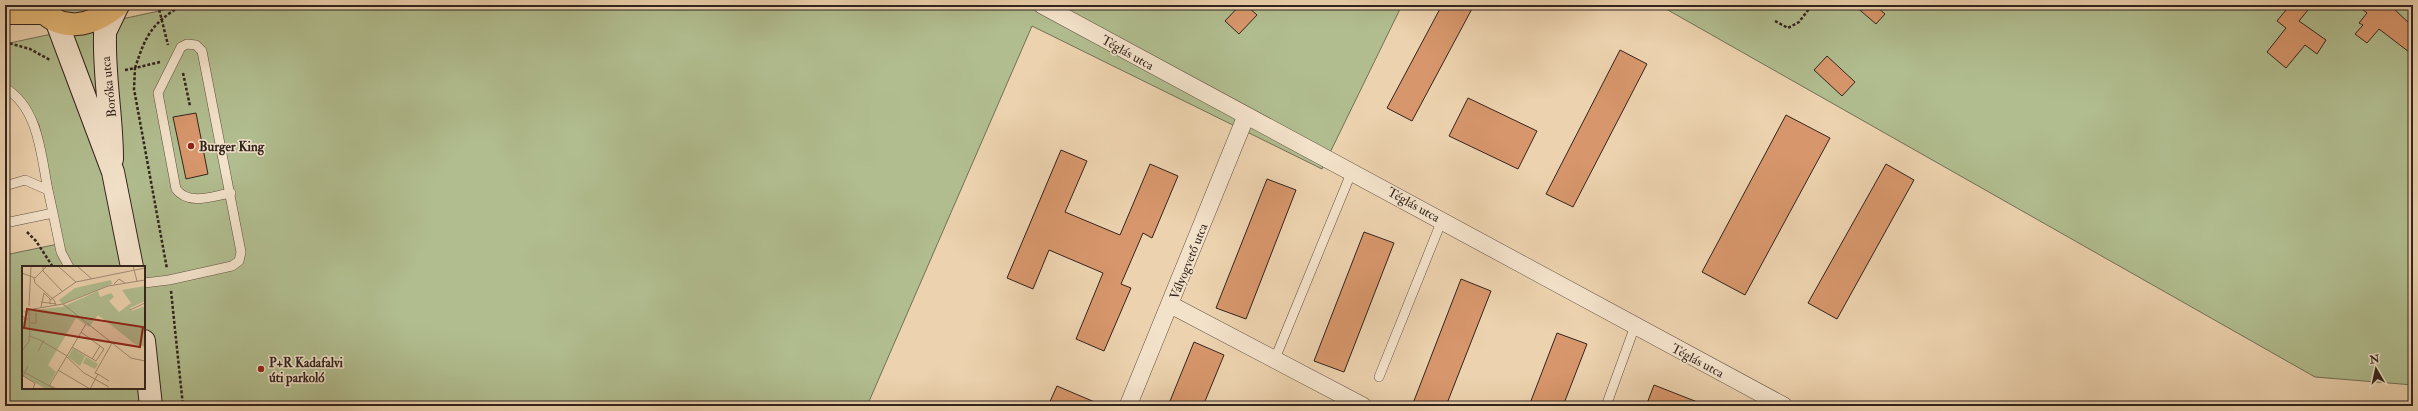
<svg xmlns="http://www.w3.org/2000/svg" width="2418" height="411" font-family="'IM FELL Double Pica',serif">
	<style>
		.green { fill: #b1bd8f; stroke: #727056; fill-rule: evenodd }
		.building { fill: #d7966b; stroke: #33241e }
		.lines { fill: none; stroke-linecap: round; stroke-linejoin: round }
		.lane-casing { stroke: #615042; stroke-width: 10 }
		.street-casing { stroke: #615042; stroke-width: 18 }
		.secondary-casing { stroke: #33241e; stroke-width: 24 }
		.primary-casing { stroke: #33241e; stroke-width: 24 }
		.path { stroke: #33241e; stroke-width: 2.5; stroke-dasharray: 3 2; stroke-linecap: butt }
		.lane { stroke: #f3e2ca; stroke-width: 9 }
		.street { stroke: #f3e2ca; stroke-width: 17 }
		.secondary { stroke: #f3e2ca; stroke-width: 22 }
		.primary { stroke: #e6b977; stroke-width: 22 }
		.poi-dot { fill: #8f2418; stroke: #f3e2ca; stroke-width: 1.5 }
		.labels { text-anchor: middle; stroke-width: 3; stroke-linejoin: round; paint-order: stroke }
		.street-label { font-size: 13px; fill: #33241e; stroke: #f3e2ca }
		.poi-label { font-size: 13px; font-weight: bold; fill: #33241e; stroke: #f3e2ca; text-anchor: start }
		.inset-road { fill: none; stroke: #a28c74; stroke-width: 1 }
		.view { fill: #8f2418; fill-opacity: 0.15; stroke: #8f2418; stroke-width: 2 }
		.inset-edge { fill: none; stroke: #33241e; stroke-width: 2 }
	</style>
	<rect width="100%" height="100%" fill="#ecd2ae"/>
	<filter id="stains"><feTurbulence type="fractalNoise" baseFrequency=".005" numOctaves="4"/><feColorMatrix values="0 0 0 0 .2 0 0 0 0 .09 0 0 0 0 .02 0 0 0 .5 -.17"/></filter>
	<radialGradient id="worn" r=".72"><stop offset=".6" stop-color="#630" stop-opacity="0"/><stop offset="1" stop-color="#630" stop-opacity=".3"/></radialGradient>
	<path class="green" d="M49,5H98C83,19 64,15 49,5Z
		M187,5H1402L1322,169L1032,26L867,406H5V255L63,243L39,125L26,101L5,83V44ZM23,267H144V388H23Z
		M1659,5H2413V385L2315,377Z"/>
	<path class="building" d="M1240,5H1246L1257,15L1239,34L1225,21Z
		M1442,5H1474L1412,121L1387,108Z
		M1854,5H1875L1885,14L1876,24Z
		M2290,5H2312L2299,21L2326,40L2317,54L2305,45L2286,68L2267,52L2286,28L2277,21Z
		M2357,5H2390L2413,27V55L2379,29L2367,43L2355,34L2363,25L2359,23L2367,13Z
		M1620,50L1647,64L1573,207L1546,194Z
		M1827,56L1855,82L1842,96L1814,70Z
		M1468,98L1537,131L1518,169L1449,136Z
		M196,113L208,174L186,179L173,117Z
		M1786,115L1830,138L1745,295L1702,272Z
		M1061,150L1087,161L1065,212L1120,235L1150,164L1178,176L1152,238L1143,233L1121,284L1131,288L1104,351L1076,339L1103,273L1049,250L1033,289L1007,278Z
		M1886,164L1914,180L1837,319L1808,303Z
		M1267,179L1296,190L1246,319L1216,308Z
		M1364,232L1394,243L1344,372L1314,361Z
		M1461,279L1491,291L1446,406H1412Z
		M1557,333L1587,344L1563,406H1529Z
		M1194,342L1224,355L1203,406H1168Z
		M1654,385L1705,405L1704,406H1646Z
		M1057,386L1104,406H1048Z"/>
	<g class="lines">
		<g class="lane-casing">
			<path id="lane" d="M5,88C39,108 41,156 48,190
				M5,186L25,180L48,190L53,213L5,223
				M53,213L61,252L69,267
				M144,283L169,280L232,266L239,261L241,252L202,51L196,45L187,44L181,47L158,93L176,189C189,206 212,196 231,193
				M1274,361L1352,171
				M1379,377L1442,220
				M1606,406L1635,326"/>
		</g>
		<g class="street-casing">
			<path id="street" d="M1042,5L1784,406
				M1171,305L1363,406
				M1128,406L1246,116"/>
		</g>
		<g class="secondary-casing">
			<path id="secondary" d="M56,20L113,172L132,267
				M112,159C112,118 104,78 105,37V32L118,5
				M144,341L151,406"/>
		</g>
		<g class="primary-casing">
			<path id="primary" d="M37,5C60,35 93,26 118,5
				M5,13H44"/>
		</g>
		<path class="path" d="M158,5L168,45
			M1775,21L1788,28L1799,22L1812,5
			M5,42L30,49L50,60
			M160,62L135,68L134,89L167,269
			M125,70L135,68C146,35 151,24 182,5
			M183,73L190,106
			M27,232L36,241L53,267
			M171,291L183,406"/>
		<use href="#lane" class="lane"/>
		<use href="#street" class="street"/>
		<use href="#secondary" class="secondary"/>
		<use href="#primary" class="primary"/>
	</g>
	<g class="poi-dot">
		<circle cx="191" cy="146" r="4"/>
		<circle cx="261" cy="369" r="4"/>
	</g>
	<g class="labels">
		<g class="street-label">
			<text transform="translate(1128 52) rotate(29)" y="5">Téglás utca</text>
			<text transform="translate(108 87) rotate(-96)" y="5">Boróka utca</text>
			<text transform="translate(1414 204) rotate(29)" y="5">Téglás utca</text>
			<text transform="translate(1188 261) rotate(-68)" y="5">Vályogvető utca</text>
			<text transform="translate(1698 360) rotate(28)" y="5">Téglás utca</text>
		</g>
		<g class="poi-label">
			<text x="199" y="151">Burger King</text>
			<text x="269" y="367">P+R Kadafalvi<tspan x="269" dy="15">úti parkoló</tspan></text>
		</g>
	</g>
	<g transform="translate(22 266)">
		<rect width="123" height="123" fill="#ecd2ae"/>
		<path d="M89,14L90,18L40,38L37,34L53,22ZM123,20V35L108,42L110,45L123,40V81L113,78L76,49L67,61L54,52L26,99L34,106L27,118L36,123H24L0,109V55L6,54V49L1,45L40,41L76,25L78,31L89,27L92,31L87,35L97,46L109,37L100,24ZM51,82L63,90L58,100L46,91ZM64,91L76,98L73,103L61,97Z" fill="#b1bd8f"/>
		<path class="inset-road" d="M21,0V5L40,25M36,0L54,16M55,0L70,13M111,0L115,15M0,7L13,12L25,0M12,12L13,17L32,34L34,39M92,18L97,13L103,17M28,34L54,16L123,2M19,36L34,38M41,38L109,92L123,95M7,40L9,0M19,41L22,27L28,33V38M11,43L41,38L86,20L123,14M7,44L8,71M108,44L123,37M0,50L6,53H0M9,57H14V47M7,74V70L18,74L45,90M50,81L74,95L82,83L59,66M0,85L8,74M16,85L22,74M44,90L62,107L87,121M70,93L78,80M36,104L68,123M0,105L33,123M76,108L87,115M1,110L13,117L11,123M0,112L6,100M27,120L64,58M68,123L76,108L73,107L90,77"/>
		<path class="view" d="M5,43L121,61L118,81L2,62Z"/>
		<rect width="123" height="123" class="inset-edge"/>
	</g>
	<rect width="2418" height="411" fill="none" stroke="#ecd2ae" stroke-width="20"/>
	<rect x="6" y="6" width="2406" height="399" fill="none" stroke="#33241e" stroke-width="2"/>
	<rect x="10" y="10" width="2398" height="391" fill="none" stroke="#33241e"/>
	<g transform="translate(2376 369) rotate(351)" stroke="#f3e2ca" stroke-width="3" paint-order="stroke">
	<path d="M0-3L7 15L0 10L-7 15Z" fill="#33241e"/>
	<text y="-6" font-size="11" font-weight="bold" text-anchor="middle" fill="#33241e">N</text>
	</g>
	<rect width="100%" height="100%" filter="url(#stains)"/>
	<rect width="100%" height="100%" fill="url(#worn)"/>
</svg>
